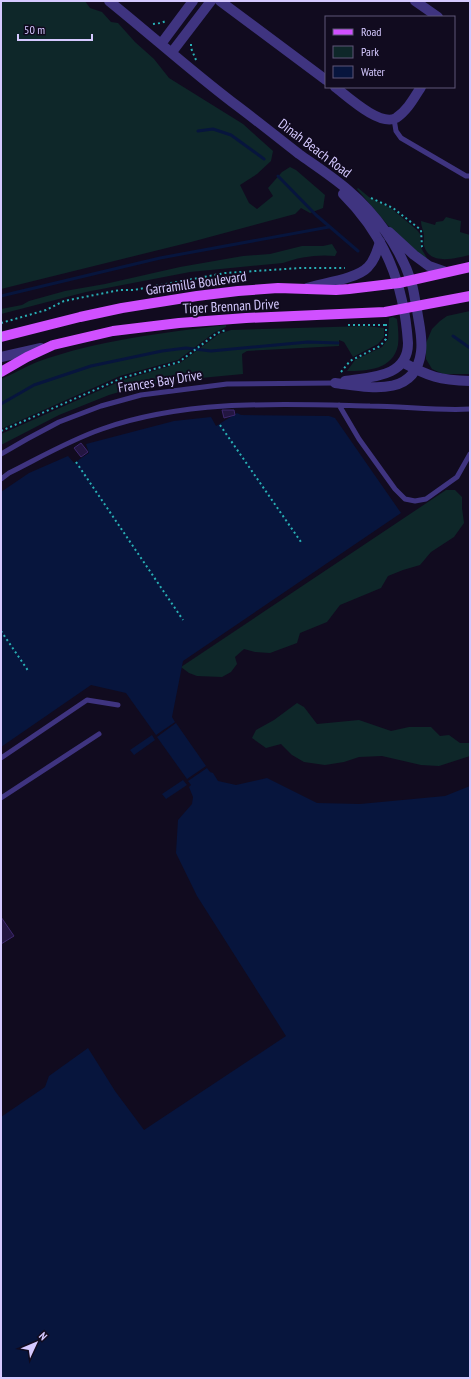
<svg xmlns="http://www.w3.org/2000/svg" width="471" height="1379" font-family="'PT Sans Narrow',sans-serif">
	<style>
		.green { fill: #0e2729 }
		.water { fill: #07153d }
		.lines { fill: none; stroke-linecap: round; stroke-linejoin: round }
		.stream { stroke: #07153d; stroke-width: 3 }
		.building { fill: #231641; stroke: #3d276e }
		.path { stroke: #28aeb4; stroke-width: 2; stroke-dasharray: 2 3; stroke-linecap: butt }
		.service { stroke: #3f3480; stroke-width: 5 }
		.minor { stroke: #3f3480; stroke-width: 10 }
		.tertiary { stroke: #3f3480; stroke-width: 10 }
		.primary { stroke: #d050ff; stroke-width: 10 }
		.labels { text-anchor: middle; stroke-width: 4; stroke-linejoin: round; paint-order: stroke }
		.street-label { font-size: 14px; fill: #d5c9ff; stroke: #110b1f }
	</style>
	<rect width="100%" height="100%" fill="#110b1f"/>
	<path class="green" d="M1,1H85L90,8L102,12L111,22L118,23L135,42L154,59L169,78L243,124L273,151L271,161L257,174L240,185L249,203L257,209L273,196L268,188L282,172L290,167L296,170L325,195L323,208L310,213L301,208L295,214L191,242L1,289Z
		M358,188L369,197L392,209L417,230L420,234L421,248L427,258L425,259L391,229L357,189Z
		M446,217L461,221L460,232L470,235V255C456,258 430,266 424,246C423,244 424,240 424,237C424,231 421,227 421,221L435,225L436,222L443,221Z
		M332,244L337,252L335,256C319,254 298,257 283,263L190,272L86,292L1,314V309L22,305L29,301L65,291L105,284L180,267L243,256L270,254L302,246H323Z
		M470,311V374H443L432,369L426,359V343L432,329L440,321L447,316Z
		M393,317L397,319C398,327 399,337 398,345C393,370 367,371 347,371L355,360L382,347L388,339L389,318Z
		M226,325V327L215,332L178,360L120,376L1,429V379C13,374 25,367 37,362C98,340 162,333 226,325Z
		M366,326L384,328V337L378,344L353,357L344,342L339,340V346L247,351L242,354L243,374L169,381L126,390L109,395L59,415L1,445V434L123,380L180,363L219,334L231,330Z
		M446,490H455L462,497V508L464,523L454,537L431,552L420,565L403,570L388,576L381,588L340,605L327,622L300,633L297,643L270,653L255,652L244,649L235,657L237,664L231,672L222,677L197,676L189,673L181,667Z
		M297,703L304,707L317,724L359,720L391,731L409,727H431L440,736L449,735L460,743H470V756L439,766L421,765L382,756L359,757L344,762L325,765L304,762L292,755L281,744L266,748L252,738L256,730L274,720Z"/>
	<path class="water" d="M237,413L241,415L329,416L335,418L401,513L183,661L172,717L175,722L156,735L126,693L91,685L1,747V492L29,473L68,456L74,463L89,453L86,444L174,421L211,417L216,426Z
		M176,723L206,766L187,779L157,737Z
		M152,735L155,740L134,755L130,750Z
		M207,768L210,772L213,773L218,781L236,785L267,778L317,803L360,804L445,796L470,786V1378H1V1117L45,1087L49,1076L88,1048L115,1091L144,1130L286,1036L197,896L176,853L178,820L192,804L193,797L189,787L191,785L188,781Z
		M183,780L187,785L166,799L162,794Z"/>
	<g class="lines">
		<path class="stream" d="M198,131L213,129L231,135L264,159
			M278,176L316,215L358,251
			M1,296L160,258L329,227
			M453,336L470,348
			M1,404L34,385L91,366L162,351L186,348L211,351L308,342L338,343"/>
	</g>
	<path class="building" d="M222,410H234L235,415L224,418Z
		M81,443L88,452L81,457L74,448Z
		M1,917L14,936L1,944Z"/>
	<g class="lines">
		<path class="path" d="M153,24L161,23L166,21
			M191,44V48L196,60
			M371,198L393,208L421,230L422,247L423,249
			M1,323L46,310L64,301L120,290H134L225,273L300,268H345
			M348,325H386
			M341,372L350,361L380,346L386,339V321
			M220,425L301,542
			M1,431L122,378L179,362L217,333L226,330
			M76,462L183,620
			M1,631L29,672"/>
		<path class="service" d="M394,119L396,131L401,138L466,176H470
			M339,405L359,439L395,489L405,499L415,501L426,499L457,477L470,454
			M1,454L27,439L59,422L101,406L141,395L227,384L335,383
			M1,479L9,473C39,458 70,440 102,429C188,399 281,404 370,406C403,406 437,411 470,409
			M1,758L87,700L118,705
			M1,798L99,734"/>
		<path class="minor" d="M109,1C150,34 190,70 232,102C255,119 277,137 299,154C316,166 333,177 348,190C375,213 400,247 411,281C414,290 415,301 417,310C419,324 423,338 421,352C415,399 367,387 335,383
			M220,1L326,80
			M415,1L438,17
			M161,44L193,1
			M172,52L211,1
			M335,87C347,96 380,127 396,118C407,111 414,98 421,87
			M343,194C385,236 404,284 408,343C408,378 369,377 345,381
			M389,232L414,255L429,266L446,272
			M402,362C430,377 439,380 470,381"/>
		<path class="tertiary" d="M307,288C323,283 357,279 368,267C375,260 377,251 380,242
			M1,357L41,348"/>
		<path class="primary" d="M1,337L80,317L122,308L197,296L238,291L278,288L336,290L349,289L399,283L470,267
			M1,372L27,357L53,345L113,331L179,323L246,318L385,312L470,296"/>
	</g>
	<g class="labels">
		<g class="street-label">
			<text transform="translate(315 148) rotate(37)" y="5">Dinah Beach Road</text>
			<text transform="translate(196 283) rotate(-8)" y="5">Garramilla Boulevard</text>
			<text transform="translate(231 306) rotate(-3)" y="5">Tiger Brennan Drive</text>
			<text transform="translate(160 381) rotate(-9)" y="5">Frances Bay Drive</text>
		</g>
	</g>
	<rect width="471" height="1379" fill="none" stroke="#d5c9ff" stroke-width="4"/>
	<rect x="325" y="16" width="130" height="72" fill="#110b1f" stroke="#5f5779"/>
	<rect x="333" y="29" width="20" height="6" fill="#d050ff" stroke="#5f5779"/>
	<text x="361" y="36" font-size="12" fill="#d5c9ff">Road</text>
	<rect x="333" y="46" width="20" height="12" fill="#0e2729" stroke="#5f5779"/>
	<text x="361" y="56" font-size="12" fill="#d5c9ff">Park</text>
	<rect x="333" y="66" width="20" height="12" fill="#07153d" stroke="#5f5779"/>
	<text x="361" y="76" font-size="12" fill="#d5c9ff">Water</text>
	<g transform="translate(36 1343) rotate(46)" stroke="#110b1f" stroke-width="3" paint-order="stroke">
	<path d="M0-3L7 15L0 10L-7 15Z" fill="#d5c9ff"/>
	<text y="-6" font-size="11" font-weight="bold" text-anchor="middle" fill="#d5c9ff">N</text>
	</g>
	<path d="M18 34v6h74v-6" fill="none" stroke="#d5c9ff" stroke-width="2"/>
	<text x="24" y="34" font-size="12" fill="#d5c9ff" stroke="#110b1f" stroke-width="3" paint-order="stroke">50 m</text>
</svg>
